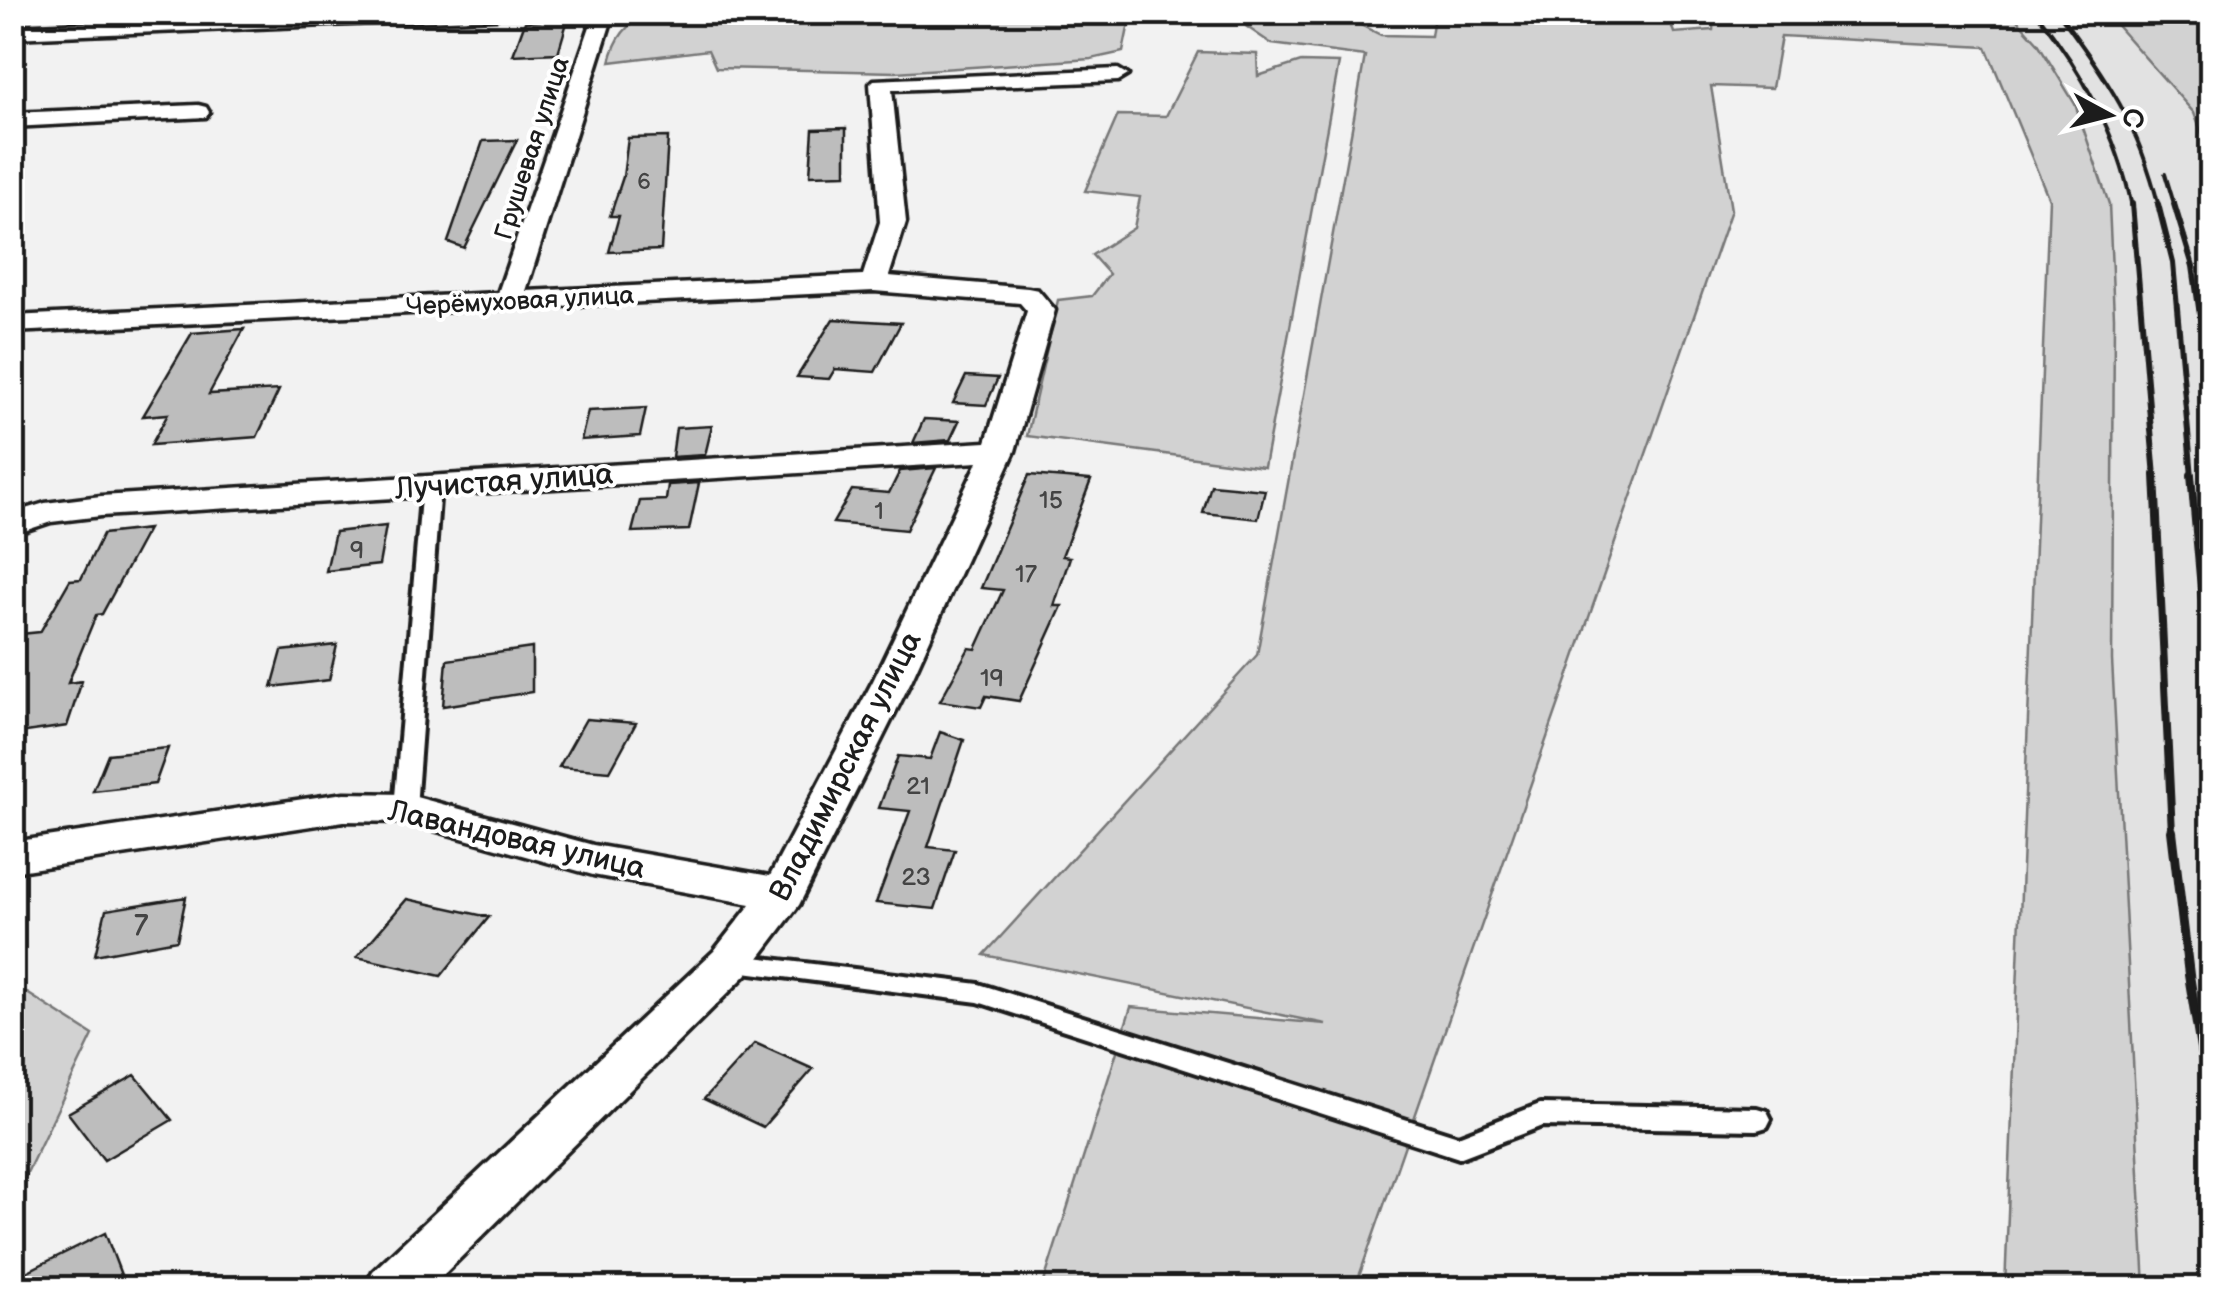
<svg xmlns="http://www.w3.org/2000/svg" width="2224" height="1301" font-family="'Balsamiq Sans',sans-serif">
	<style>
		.built { fill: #e2e2e2 }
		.green { fill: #d2d2d2; stroke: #777; stroke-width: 2.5 }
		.building { fill: #bdbdbd; stroke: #1c1c1c; stroke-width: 2.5 }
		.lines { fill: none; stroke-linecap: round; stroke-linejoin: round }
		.lane-casing { stroke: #1c1c1c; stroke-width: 8 }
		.street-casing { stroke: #1c1c1c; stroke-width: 7 }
		.lane { fill: #fff; fill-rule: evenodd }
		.street { fill: #fff; fill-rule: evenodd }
		.rail-far3 { stroke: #1c1c1c; stroke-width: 4 }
		.rail-far2 { stroke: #1c1c1c; stroke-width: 6 }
		.rail-far1 { stroke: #1c1c1c; stroke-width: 8 }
		.rail { stroke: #1c1c1c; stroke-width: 10 }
		.labels { text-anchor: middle; stroke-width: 8; stroke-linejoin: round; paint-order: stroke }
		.far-number-label { font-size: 22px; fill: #444 }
		.far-street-label { font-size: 25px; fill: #1c1c1c; stroke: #fff }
		.number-label { font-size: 25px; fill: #444 }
		.street-label { font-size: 30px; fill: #1c1c1c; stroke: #fff }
		.near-number-label { font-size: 30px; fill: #444 }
	</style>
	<rect width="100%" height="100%" fill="#f2f2f2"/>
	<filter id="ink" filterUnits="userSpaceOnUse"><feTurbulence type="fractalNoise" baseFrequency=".01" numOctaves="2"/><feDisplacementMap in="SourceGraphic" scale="20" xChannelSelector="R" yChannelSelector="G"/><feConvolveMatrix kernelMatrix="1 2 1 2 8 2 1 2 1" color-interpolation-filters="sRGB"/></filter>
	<g filter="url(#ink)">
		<path class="built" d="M2010,13H2105L2196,114L2211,195V1288H2145L2112,660L2114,317L2109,204L2038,43Z"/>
		<path class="green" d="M1667,12L1674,33L1713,30L1714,13L2010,12L2038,43L2075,104L2109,204L2114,317L2112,660L2145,1288H2005L2049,199L1986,47L1781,36L1772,88L1711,86L1731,210L1355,1288H1042L1131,1007L1326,1024L984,955L1257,655L1365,56L1272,44L1247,27L1274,13H1336L1381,35L1431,36L1434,16L1424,13Z
			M791,13L814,14L1147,13L1128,28L1123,52L1091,59L896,72L716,68L708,50L610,62C624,0 674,12 724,13L711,20L783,16Z
			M2106,13H2211V157L2194,113Z
			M1198,52L1257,54L1258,76L1301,62L1339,63L1264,467L1027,436L1058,300L1092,296L1109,274L1092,255L1134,228L1140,197L1085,191L1118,115L1166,116Z
			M13,984L93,1035L13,1202Z"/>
		<path class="building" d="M568,19L558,53L513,55L525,22Z
			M846,128V174L810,175L813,129Z
			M668,137L661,250L609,252L619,216H610L623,177L628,138Z
			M517,140L464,248L448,242L483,141Z
			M833,319L901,323L875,372L835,369L829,379L797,377Z
			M244,329L209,394L279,390L257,437L151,445L168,414L143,416L192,333Z
			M966,376L998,378L986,405L953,403Z
			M646,408L640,436L581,440L588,411Z
			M924,419L959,421L950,440L913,443Z
			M712,426L705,455L672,457L676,428Z
			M936,468L906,530L833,523L852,490L889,493L900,471Z
			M1029,475L1091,480L1062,556L1070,557L1054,606H1062L1019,701L986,696L981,707L940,701L969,648L976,649L1003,590L981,588Z
			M699,483L689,530L632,532L640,501L666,500L668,485Z
			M1211,485L1265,490L1258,519L1203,513Z
			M386,526L379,565L326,571L335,532Z
			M148,529L102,614L96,615L68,683L82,681L67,726L12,734V653L21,634L40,632L70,580L81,579L103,534Z
			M337,645L329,680L272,687L282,651Z
			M532,648V692L443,706L447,660Z
			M586,719L636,723L610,771L559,767Z
			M940,732L964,740L928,847L955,850L935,909L876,903L910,811L879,808L898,756L930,759Z
			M168,748L155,784L93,791L108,754Z
			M186,897L177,940L95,955L106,910Z
			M407,899L489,917L441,976L357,957Z
			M755,1043L813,1069L763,1127L704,1099Z
			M135,1075L172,1120L104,1160L68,1113Z
			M105,1233L126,1288H12V1279Z"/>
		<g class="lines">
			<g class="lane-casing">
				<path id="lane" d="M431,481L440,486L416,808L413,813H397L394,808L422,486Z
					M730,954L979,984L1458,1136L1540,1104L1757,1108L1767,1111L1771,1119L1767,1127L1757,1130L1542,1126L1459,1158L978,1002L721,969L718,963L721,957Z"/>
			</g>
			<g class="street-casing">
				<path id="street" d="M344,12H505L496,18L12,38V26Z
					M595,12H614L526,291L863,275L880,222L870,84L874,80L1118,69L1128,75L1118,81L892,90L906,222L889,276L1028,288L1038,290L1055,310L1015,451L911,681L799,905L746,975L430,1288H365L373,1271L714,951L751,904L593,875L405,822L344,821L12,872V842L344,793L405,794L593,845L770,876L873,681L978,462L101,516L51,522L12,535V513L45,503L101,496L986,442L1027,311L1020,303L874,291L12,332V316L498,293Z
					M2136,12H2212V22L2144,21L2137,19Z
					M198,105L206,107L209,112L206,117L12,127V113Z"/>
			</g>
			<use href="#lane" class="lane"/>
			<use href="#street" class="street"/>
			<path class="rail-far3" d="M2036,12C2082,71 2117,133 2132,207
				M2058,12C2108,81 2138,122 2159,207
				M2165,174L2175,207"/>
			<path class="rail-far2" d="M2132,204L2155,477
				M2158,204L2173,263L2192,477
				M2174,204L2193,266L2212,399"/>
			<path class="rail-far1" d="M2155,475L2172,833
				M2191,475L2212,714"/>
			<path class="rail" d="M2172,831L2189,975L2212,1117"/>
		</g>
	</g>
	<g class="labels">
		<g class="far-number-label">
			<text x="644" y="189">6</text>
		</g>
		<g class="far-street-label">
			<text transform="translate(531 148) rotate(-72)" y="9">Грушевая улица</text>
			<text transform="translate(520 300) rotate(-3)" y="9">Черёмуховая улица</text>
		</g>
		<g class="number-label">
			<text x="1051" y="508">15</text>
			<text x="879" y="519">1</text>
			<text x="357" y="558">9</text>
			<text x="1026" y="582">17</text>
			<text x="992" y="686">19</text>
			<text x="918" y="794">21</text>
			<text x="916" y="885">23</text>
		</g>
		<g class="street-label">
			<text transform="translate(504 481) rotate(-4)" y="10">Лучистая улица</text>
			<text transform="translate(845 766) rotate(-63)" y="10">Владимирская улица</text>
			<text transform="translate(517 839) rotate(13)" y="10">Лавандовая улица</text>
		</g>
		<g class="near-number-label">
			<text x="141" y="935">7</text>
		</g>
	</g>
	<rect width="2224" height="1301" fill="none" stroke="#fff" stroke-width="50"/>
	<rect x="25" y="25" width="2174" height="1251" fill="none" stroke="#1c1c1c" stroke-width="4" filter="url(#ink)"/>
	<g transform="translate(2109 115) rotate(97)" stroke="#ffffff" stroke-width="8" paint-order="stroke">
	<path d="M0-8L18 38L0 25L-18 38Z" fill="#1c1c1c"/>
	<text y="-15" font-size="28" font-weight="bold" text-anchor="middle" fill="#1c1c1c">С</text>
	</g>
</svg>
